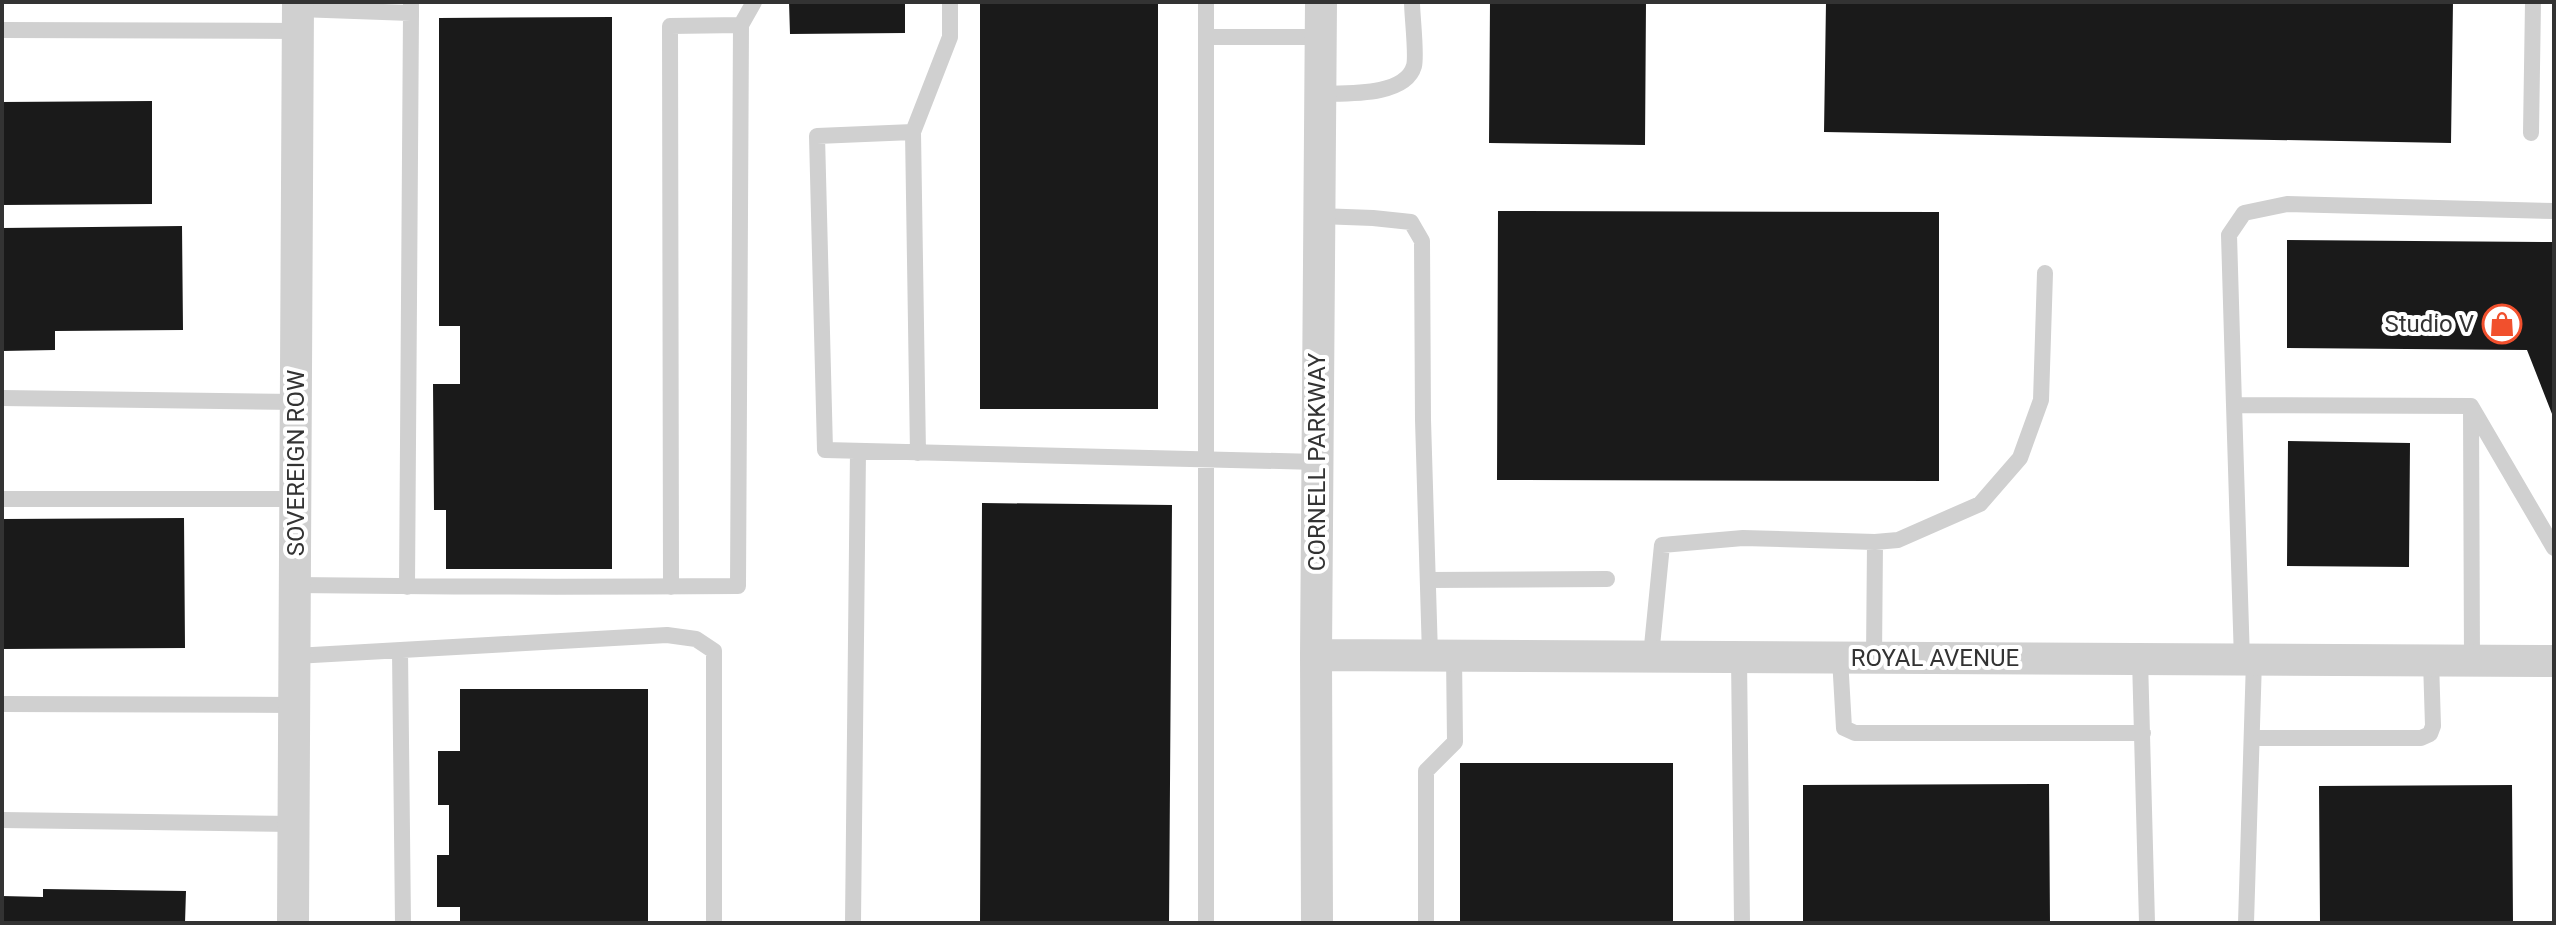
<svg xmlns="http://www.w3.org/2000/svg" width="2556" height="925" font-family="Roboto,sans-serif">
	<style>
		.building { fill: #1a1a1a }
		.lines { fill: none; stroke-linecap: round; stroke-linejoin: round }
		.service { stroke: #d0d0d0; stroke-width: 16 }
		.minor { stroke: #d0d0d0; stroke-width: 32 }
		.labels { text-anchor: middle; stroke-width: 8; stroke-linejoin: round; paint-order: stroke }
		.poi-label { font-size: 24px; fill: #333; stroke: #fff; text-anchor: end }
		.street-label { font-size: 24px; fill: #333; stroke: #fff }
	</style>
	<rect width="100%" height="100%" fill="#fff"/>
	<path class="building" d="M789,2H905V33L790,34Z
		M980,2H1158V409H980Z
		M1490,2H1646L1645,145L1489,143Z
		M1826,2H2453L2451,143L1824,132Z
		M612,17V569H446V510H434L433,384H460V326H439V18Z
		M152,101V204L2,205V102Z
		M1498,211L1939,212V481L1497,480Z
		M182,226L183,330L55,331V350L2,351V228Z
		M2287,240L2554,242V419L2527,350L2287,348Z
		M2288,441L2410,443L2409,567L2287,566Z
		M982,503L1172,505L1169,923H980Z
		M184,518L185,648L2,649V519Z
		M460,689H648V923H460V907H437V855H449V805H438V751H460Z
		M1460,763H1673V923H1460Z
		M2049,784L2050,923H1803V785Z
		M2512,785L2513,923H2320L2319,786Z
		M43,889L186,891L185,923H2V896L43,897Z"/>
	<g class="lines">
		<path class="service" d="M298,9L411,13V4
			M741,25L754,2
			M2,30L298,31
			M1206,37H1321
			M1320,94C1345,93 1405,97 1414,66C1417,55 1412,16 1412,2
			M913,132L817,136L825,450L1317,462
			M2531,133L2533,2
			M1319,216L1373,218L1411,222L1422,241L1423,420L1430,655
			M2,398L296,402
			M2234,405L2229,235L2244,213L2287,204L2554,211
			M2471,407L2472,661
			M918,453L913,132L950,37V2
			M2,499H296
			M1428,580L1607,579
			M295,585C443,587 591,587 738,586L741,25L670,26L671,587
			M407,587L411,13
			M400,651L403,923
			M295,656L667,635L696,639L714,651V923
			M1651,656L1662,545L1743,538L1875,542L1898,540L1980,504L2020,458L2041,400L2045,273
			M1739,657L1742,923
			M1840,658L1844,728L1855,733H2143
			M1874,658L1875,542
			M2140,659L2147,923
			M2242,660L2234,405L2471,406L2554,548
			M2,704L294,705
			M2252,738H2421L2430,734L2433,726L2431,661
			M2,820L294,824
			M853,923L858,451
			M1206,923V2
			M1426,923V771L1455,742L1454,655
			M2246,923L2254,660"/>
		<path class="minor" d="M1316,655L2554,661
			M293,923L298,2
			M1317,923L1316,655L1321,2"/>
	</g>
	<defs>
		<g id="shop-ring" transform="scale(2)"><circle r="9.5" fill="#fff" stroke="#f1502d" stroke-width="1.5"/><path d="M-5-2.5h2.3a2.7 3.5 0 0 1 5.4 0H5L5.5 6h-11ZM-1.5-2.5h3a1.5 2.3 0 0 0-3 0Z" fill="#f1502d"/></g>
	</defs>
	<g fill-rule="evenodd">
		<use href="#shop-ring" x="2502" y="324"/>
	</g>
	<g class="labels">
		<g class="poi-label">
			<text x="2474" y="332">Studio V</text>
		</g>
		<g class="street-label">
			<text transform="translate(1317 462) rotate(-90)" y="8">CORNELL PARKWAY</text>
			<text transform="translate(296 463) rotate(-90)" y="8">SOVEREIGN ROW</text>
			<text x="1935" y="666">ROYAL AVENUE</text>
		</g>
	</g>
	<rect width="2556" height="925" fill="none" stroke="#333333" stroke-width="8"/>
</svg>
